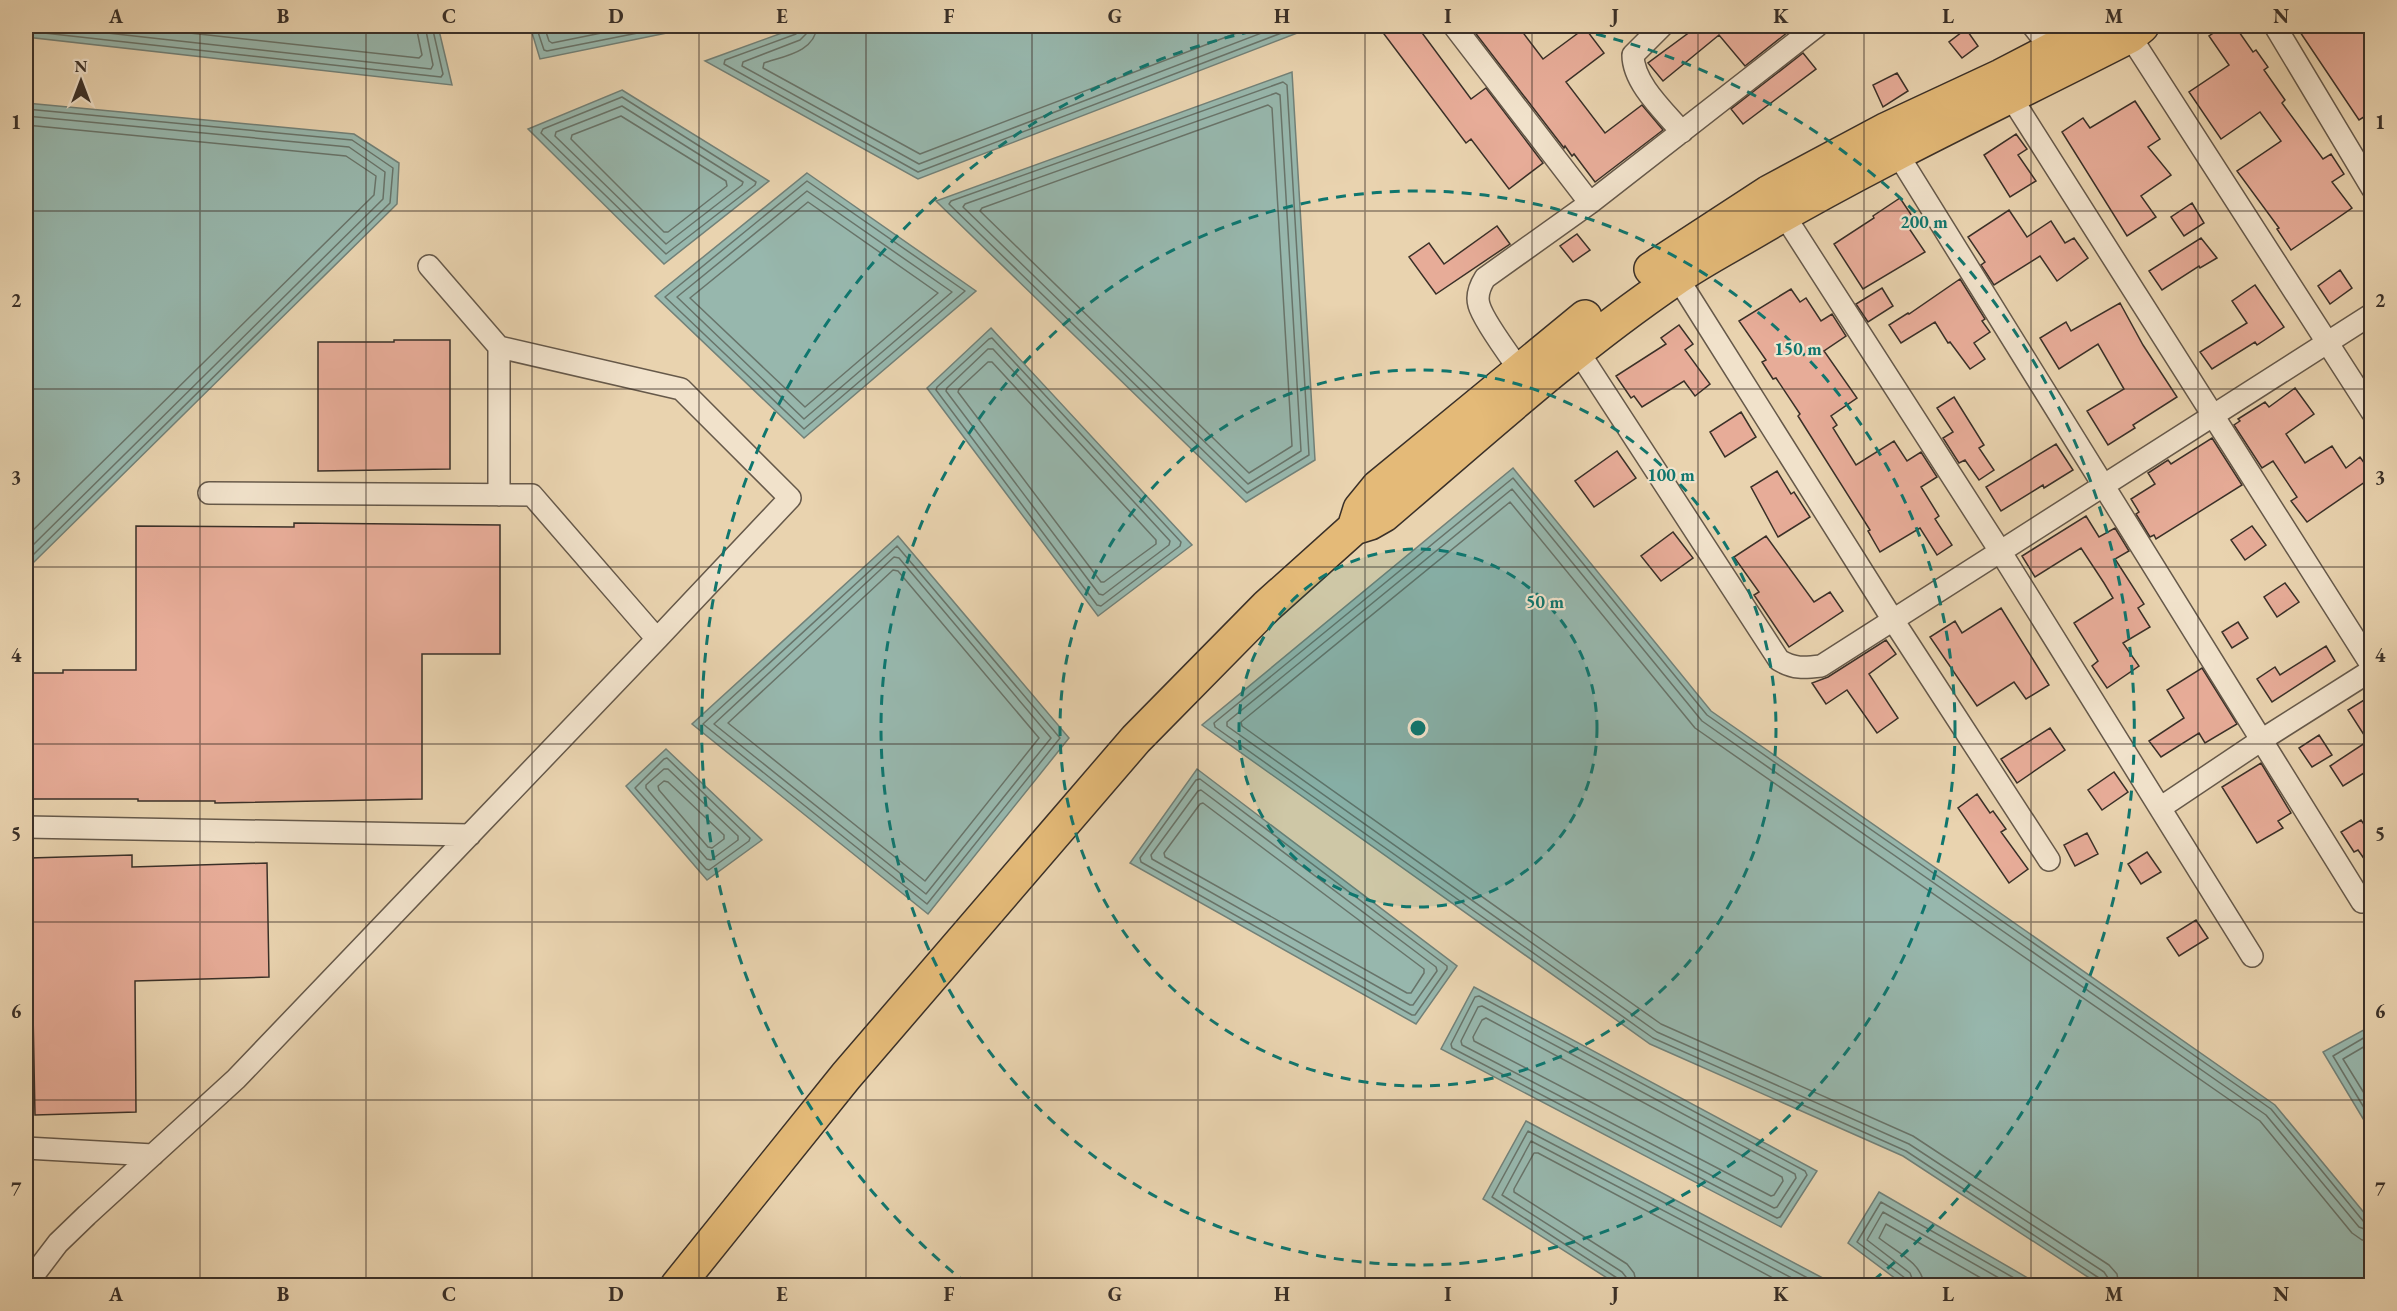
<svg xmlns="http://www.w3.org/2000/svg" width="2397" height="1311" font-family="'EB Garamond',serif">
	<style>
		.water { fill: #97b7ad; stroke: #728178; stroke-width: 1.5 }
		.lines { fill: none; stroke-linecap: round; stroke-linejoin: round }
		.shore { stroke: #68746a; stroke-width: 1.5 }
		.building { fill: #e7ac98; stroke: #3a3028; stroke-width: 1.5 }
		.street-casing { stroke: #66594a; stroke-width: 24 }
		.primary-casing { stroke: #3a3028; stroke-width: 36 }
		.street { stroke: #f1e2cb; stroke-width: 21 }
		.primary { stroke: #e4ba78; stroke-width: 33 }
		.grid { fill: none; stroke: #3a3028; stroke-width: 1.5; stroke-opacity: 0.55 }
		.ring { fill: none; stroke: #0f766e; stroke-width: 3; stroke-dasharray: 10 8 }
		.centre { fill: #0f766e; stroke: #f1e2cb; stroke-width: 3 }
		.ring-label { font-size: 18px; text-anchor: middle; font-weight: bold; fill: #0f766e; stroke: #f1e2cb; stroke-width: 4.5; stroke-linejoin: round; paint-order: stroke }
		.neatline { fill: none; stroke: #3a3028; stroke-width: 2 }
		.grid-label { font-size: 20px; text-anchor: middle; font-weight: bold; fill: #3a3028 }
	</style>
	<rect width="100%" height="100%" fill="#e9d3af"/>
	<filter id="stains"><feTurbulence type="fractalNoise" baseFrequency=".00333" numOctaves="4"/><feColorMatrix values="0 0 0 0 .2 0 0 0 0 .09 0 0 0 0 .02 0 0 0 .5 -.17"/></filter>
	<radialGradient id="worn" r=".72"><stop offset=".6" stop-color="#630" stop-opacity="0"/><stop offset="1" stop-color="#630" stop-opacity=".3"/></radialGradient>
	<path class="water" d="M26,26H438L452,85L26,37Z
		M530,26H701L540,59Z
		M801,26H1300V32L918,179L705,61Z
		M1292,72L1315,460L1246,502L936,201Z
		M622,90L769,181L664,264L528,129Z
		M26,103L354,134L399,163L397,204L32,564L26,557Z
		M807,173L976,291L804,438L655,296Z
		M991,328L1192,545L1098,616L927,388Z
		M1513,468L1711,711L2275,1105L2371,1221V1285H2100L1903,1156L1650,1044L1202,725Z
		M898,536L1069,738L928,914L692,724Z
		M666,749L762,840L707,880L626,786Z
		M1197,769L1457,966L1416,1024L1130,863Z
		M1474,987L1817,1171L1781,1227L1441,1049Z
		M2371,1026V1132L2323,1052Z
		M1526,1121L1836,1285H1618L1483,1199Z
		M1879,1192L2040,1285H1904L1848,1243Z"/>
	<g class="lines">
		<path class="shore" d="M44,26L431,69L433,65L425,26
			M125,26L419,58L422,55L416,26
			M536,26L544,50L547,51L673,26
			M544,26L549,41L552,43L636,26
			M800,26L796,34L725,60L724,64L918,172L1292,29L1294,26
			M808,26L806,34L800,40L743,62L742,66L919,164L1280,26
			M817,26C815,52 784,56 764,63L763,68L920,154L1255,26
			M26,31L441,77L443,74L432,26
			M1283,82L1287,85L1309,455L1247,493L949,204L951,201Z
			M1276,93L1280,95L1301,451L1248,484L963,207L965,204Z
			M622,97L756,182L755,185L666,254L541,133L543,129Z
			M1268,105L1272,108L1292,446L1249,473L980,211L982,208Z
			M622,106L743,182L742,185L666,244L555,136L556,132Z
			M26,109L352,140L393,168L390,203L34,554H26
			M26,116L349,147L385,172L383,199L32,546H26
			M621,116L726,181L727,186L668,232H664L571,139L572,135Z
			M26,125L346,156L376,176L374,195L26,537
			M807,181L965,291L804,429L665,297Z
			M807,191L952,292L804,419L677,297Z
			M808,202L938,293L805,407L690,298Z
			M992,338L1181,542L1180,546L1101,606L1097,605L936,390L937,387L989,339Z
			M988,349H993L1170,541L1169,545L1103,595L1099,594L946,391L947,388Z
			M988,362H992L1156,540V544L1104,582H1101L958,392L959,389Z
			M897,546L1060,738L927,904L703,724Z
			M894,557L899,558L1051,738L926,894L714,724Z
			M893,570L898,571L1039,738L925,881L728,723Z
			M667,758L750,838L749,841L709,870L706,869L635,788L664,759Z
			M664,769H668L738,836V840L711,860L707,859L646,788V785Z
			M1200,779L1447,966V969L1415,1015H1412L1141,862L1140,858L1196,780Z
			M664,781L668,782L724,835V839L712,848L708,847L659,790L658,786Z
			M1201,790L1436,967L1437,971L1413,1005H1410L1152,859L1151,855L1198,791Z
			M1203,803L1424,969V973L1411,993H1407L1165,857L1164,853L1200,804Z
			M1479,996L1805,1171L1807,1175L1780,1217L1777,1218L1452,1048L1451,1044L1475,997Z
			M1482,1006L1795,1174L1796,1178L1777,1207L1774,1208L1462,1045L1461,1041L1478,1007Z
			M1486,1018L1782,1177L1783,1181L1774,1195L1771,1196L1474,1041L1473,1037L1482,1020Z
			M2372,1033L2333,1056L2372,1121
			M2372,1042L2343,1059L2372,1106
			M1620,1286L1617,1278L1492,1197L1528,1131L1823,1286
			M1628,1286L1626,1277L1622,1272L1502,1195L1531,1141L1807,1286
			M1637,1286L1634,1273L1627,1264L1514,1192V1189L1534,1153H1538L1788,1286
			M1907,1286L1905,1278L1857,1242L1881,1202L2028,1286
			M1915,1286L1910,1273L1867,1240L1883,1212L2013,1286
			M1924,1286C1923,1263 1895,1251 1879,1238L1886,1224L1995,1286
			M2102,1286L2099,1278L1906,1151L1653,1038L1215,727L1214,723L1513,478L1707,715L2271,1109L2364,1222L2372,1225
			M2110,1286L2108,1278L2104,1272L1909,1144L1657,1032L1227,726V722L1512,489L1702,721L2266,1115L2359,1227L2372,1232
			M2119,1286L2117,1274L2109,1265L1913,1136L1661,1024L1242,726L1241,722L1510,502L1695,728L2260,1121L2352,1233L2362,1240L2372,1241"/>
	</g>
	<path class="building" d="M1378,26H1417L1471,99L1486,88L1543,163L1509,189L1471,139L1466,143Z
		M1470,26H1518L1543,59L1585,28L1604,53L1566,82L1605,133L1642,105L1663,130L1595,182L1574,154L1572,156L1565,146L1564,148Z
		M1698,26H1783L1788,32L1745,66L1719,35L1663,81L1648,63Z
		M2224,26H2235L2253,52L2256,50L2268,67L2264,70L2285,100L2282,103L2323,159L2331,154L2344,174L2332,182L2352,208L2291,250L2277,229L2279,228L2237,171L2281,141L2260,112L2221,139L2189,92L2229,65L2209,36Z
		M2296,26H2372V112L2359,120Z
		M1966,29L1978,46L1962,58L1949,42Z
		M1803,53L1816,69L1743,124L1731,109Z
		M1897,73L1908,91L1883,107L1873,85Z
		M2135,101L2160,139L2148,147L2171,175L2141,196L2156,217L2127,236L2062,132L2083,118L2090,128Z
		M2016,134L2027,149L2018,155L2036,181L2010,197L1984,155Z
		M1900,198L1912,216L1904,221L1925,252L1863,289L1834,244L1874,218L1873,216Z
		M2192,203L2204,223L2184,236L2171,217Z
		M2009,210L2027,237L2051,221L2065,243L2074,238L2088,258L2057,281L2040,256L1994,285L1981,265L1985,262L1968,237Z
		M1497,226L1510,244L1436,294L1409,257L1429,243L1444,264Z
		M1577,234L1590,250L1573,262L1560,246Z
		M2201,238L2217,258L2200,268L2199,266L2162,290L2149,271Z
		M2340,270L2352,288L2330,304L2318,286Z
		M1960,279L1985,319L1982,321L1990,332L1974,343L1985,359L1970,369L1950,342L1948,343L1935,322L1901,343L1889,325L1908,313L1909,314Z
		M2255,285L2284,327L2257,345L2255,342L2212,369L2200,352L2247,323L2232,301Z
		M1882,288L1893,306L1868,322L1856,304Z
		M1791,289L1800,302L1806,298L1821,321L1832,314L1846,336L1824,351L1857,398L1831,416L1837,425L1833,428L1856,465L1894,441L1907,461L1921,452L1937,477L1921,487L1939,516L1935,519L1952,545L1937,555L1920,528L1880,552L1868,531L1870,530L1798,416L1800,414L1776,378L1773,379L1762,362L1766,360L1739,321Z
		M2120,303L2143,345L2177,397L2133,425L2135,428L2108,445L2087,411L2124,389L2098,344L2059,369L2040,338L2066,322L2071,331Z
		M1679,325L1693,344L1685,350L1710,384L1695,396L1684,381L1642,407L1634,396L1631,398L1616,376L1666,344L1661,338Z
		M394,340H450V469L318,471V342H394Z
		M2295,388L2314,414L2286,434L2305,463L2332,446L2346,468L2360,457L2372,474V477L2307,522L2291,501L2297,497L2273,461L2262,468L2234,425L2240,421L2238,419L2265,402L2269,407Z
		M1954,397L1984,445L1979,448L1994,470L1979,480L1965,460L1959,463L1943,438L1953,432L1937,408Z
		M1741,412L1756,437L1725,457L1710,432Z
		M2212,438L2242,485L2156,539L2154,535L2150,537L2136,514L2139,512L2131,499L2155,484L2148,473L2168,460L2171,464Z
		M2056,444L2073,470L2044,488L2043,485L2001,511L1986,487Z
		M1617,451L1636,478L1594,507L1575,481Z
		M1777,471L1791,494L1794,492L1810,517L1778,537L1751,487Z
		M2086,516L2099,537L2115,528L2129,551L2115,559L2144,604L2138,608L2150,627L2123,643L2139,666L2107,688L2092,666L2098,661L2074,623L2113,598L2104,583L2081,548L2035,577L2022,556Z
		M294,523L500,525V654H422V799L215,803V801H138V799H26V673H63V670H136V526L294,527Z
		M2252,526L2266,545L2245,560L2231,540Z
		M1673,532L1693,558L1661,581L1641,556Z
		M1766,536L1814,602L1830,592L1843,611L1789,647L1754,595L1759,592L1734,557Z
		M2285,583L2299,602L2277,617L2264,597Z
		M2001,608L2049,685L2026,699L2014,682L1977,706L1930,637L1955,621L1962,633Z
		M2238,622L2248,638L2232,648L2222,632Z
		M1886,640L1896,654L1869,674L1898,718L1877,733L1847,690L1826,704L1812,683L1828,677Z
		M2326,646L2335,661L2272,702L2257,679L2275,667L2280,675Z
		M2202,668L2237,724L2205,743L2199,733L2161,757L2149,741L2184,718L2167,690Z
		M2372,695V768L2343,786L2330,766L2368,741L2348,710Z
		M2050,728L2065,750L2017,783L2001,759Z
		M2319,735L2332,755L2312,767L2299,748Z
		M2261,763L2291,813L2278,821L2283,828L2257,843L2222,787Z
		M2114,772L2128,792L2102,810L2088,790Z
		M1977,794L1990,813L1993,811L2006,829L2001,832L2028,869L2009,883L1958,808Z
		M2361,820L2372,836V870L2358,850L2354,852L2341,832Z
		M2087,833L2098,854L2075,866L2064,845Z
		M2147,852L2161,872L2141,884L2128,864Z
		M132,855V867L267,863L269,977L135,981L136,1112L35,1115L30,858Z
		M2196,920L2208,938L2179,956L2167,938Z"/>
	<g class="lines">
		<g class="street-casing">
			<path id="street" d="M1454,26L1590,203
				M1662,26L1633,55C1633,83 1664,111 1682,132
				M2033,26L2052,50
				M2275,26L2372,188
				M2130,36L2372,412
				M2011,97L2372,666
				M1897,153L2362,902
				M1784,215L2000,551L2252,956
				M429,266L499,347V495
				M1677,277L1893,620L2049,860
				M499,347L681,389L790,498L657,639
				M1578,351L1779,660C1794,669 1804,668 1821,666L2372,314
				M1519,369C1509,355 1483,320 1479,305C1476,295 1480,286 1485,278L1590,203L1817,26
				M2160,808L2263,739L2372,670
				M26,827L470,835
				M26,1148L153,1155
				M26,1285L58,1243L87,1215L236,1079L657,639L532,495L209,493"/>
		</g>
		<g class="primary-casing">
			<path id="primary" d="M1651,269L1769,192L1885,130L2001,76L2097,26
				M1354,528L1360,509L1378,487L1585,317
				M677,1286L846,1076L1136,739L1267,606L1354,528L1370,523L1384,515C1479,434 1572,349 1675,279C1701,261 1730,246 1757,230C1878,159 2005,100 2130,36L2142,26"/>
		</g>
		<use href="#street" class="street"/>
		<use href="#primary" class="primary"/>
	</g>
	<path class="grid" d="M200,26V1286M366,26V1286M532,26V1286M699,26V1286M866,26V1286M1032,26V1286M1198,26V1286M1365,26V1286M1532,26V1286M1698,26V1286M1864,26V1286M2031,26V1286M2198,26V1286M26,211H2372M26,389H2372M26,567H2372M26,744H2372M26,922H2372M26,1100H2372"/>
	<circle cx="1418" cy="728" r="179" fill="#0f766e" fill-opacity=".12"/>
	<g class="ring">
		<circle cx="1418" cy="728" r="179"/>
		<circle cx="1418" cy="728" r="358"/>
		<circle cx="1418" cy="728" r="537"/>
		<path d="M967 1284A716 716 0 0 1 1275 26M1561 26A716 716 0 0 1 1869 1284"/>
	</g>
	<circle cx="1418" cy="728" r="9" class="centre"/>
	<g class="ring-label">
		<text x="1924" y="228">200 m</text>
		<text x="1798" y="355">150 m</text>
		<text x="1671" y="481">100 m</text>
		<text x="1545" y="608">50 m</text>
	</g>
	<rect width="2397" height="1311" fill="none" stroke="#e9d3af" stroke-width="66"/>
	<g transform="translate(81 81)" stroke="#f1e2cb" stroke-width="4.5" paint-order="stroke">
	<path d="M0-4.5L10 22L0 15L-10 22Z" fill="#3a3028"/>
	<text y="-9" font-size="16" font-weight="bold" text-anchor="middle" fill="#3a3028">N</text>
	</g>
	<rect x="33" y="33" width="2331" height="1245" class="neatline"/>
	<g class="grid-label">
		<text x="116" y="23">A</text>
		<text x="283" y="23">B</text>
		<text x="449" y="23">C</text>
		<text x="616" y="23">D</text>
		<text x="782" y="23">E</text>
		<text x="949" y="23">F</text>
		<text x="1115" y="23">G</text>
		<text x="1282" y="23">H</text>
		<text x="1448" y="23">I</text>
		<text x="1615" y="23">J</text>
		<text x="1781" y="23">K</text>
		<text x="1948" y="23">L</text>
		<text x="2114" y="23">M</text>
		<text x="2281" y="23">N</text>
		<text x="16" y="129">1</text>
		<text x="2380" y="129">1</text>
		<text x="16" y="307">2</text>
		<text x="2380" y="307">2</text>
		<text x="16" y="484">3</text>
		<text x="2380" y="484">3</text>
		<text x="16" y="662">4</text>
		<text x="2380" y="662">4</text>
		<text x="16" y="840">5</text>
		<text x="2380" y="840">5</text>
		<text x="16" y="1018">6</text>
		<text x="2380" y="1018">6</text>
		<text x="16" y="1196">7</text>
		<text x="2380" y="1196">7</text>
		<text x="116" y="1301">A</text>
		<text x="283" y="1301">B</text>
		<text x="449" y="1301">C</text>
		<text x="616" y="1301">D</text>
		<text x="782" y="1301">E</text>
		<text x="949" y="1301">F</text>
		<text x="1115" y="1301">G</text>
		<text x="1282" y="1301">H</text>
		<text x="1448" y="1301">I</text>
		<text x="1615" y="1301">J</text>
		<text x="1781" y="1301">K</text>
		<text x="1948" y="1301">L</text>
		<text x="2114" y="1301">M</text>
		<text x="2281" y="1301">N</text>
	</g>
	<rect width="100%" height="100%" filter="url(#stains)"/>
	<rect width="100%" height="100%" fill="url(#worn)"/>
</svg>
